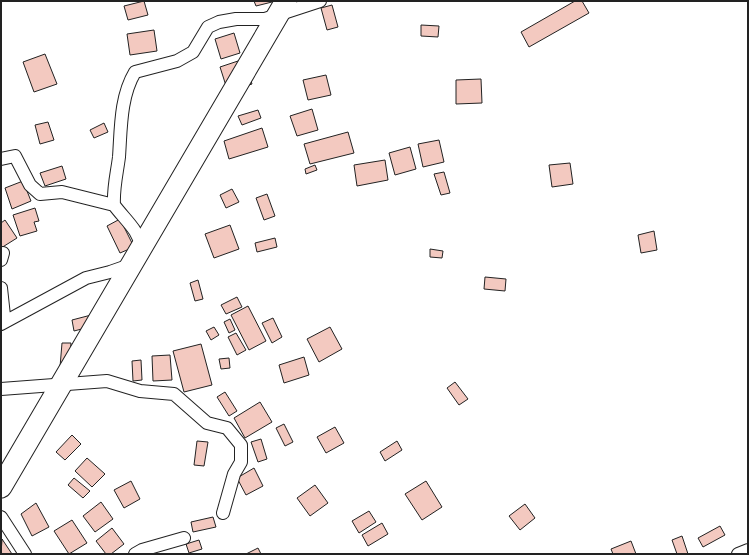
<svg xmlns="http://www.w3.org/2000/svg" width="749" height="555" font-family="'Archivo Narrow',sans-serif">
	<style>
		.building { fill: #f3c9c0; stroke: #222 }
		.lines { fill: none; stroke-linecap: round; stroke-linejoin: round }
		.street-casing { stroke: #222; stroke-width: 14 }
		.highway-casing { stroke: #222; stroke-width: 23 }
		.street { stroke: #fff; stroke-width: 12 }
		.highway { stroke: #fff; stroke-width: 21 }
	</style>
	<rect width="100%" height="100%" fill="#fff"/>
	<path class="building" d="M144,1L148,15L128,20L124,6Z
		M254,1H272V2L256,6Z
		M575,1H582L589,13L529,47L521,32Z
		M332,5L338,27L327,30L321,8Z
		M421,25L439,26L438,37L421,36Z
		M154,30L157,51L130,55L127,34Z
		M234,33L240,53L221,59L215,39Z
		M45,54L57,84L34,92L23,62Z
		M244,59L252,84L228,92L220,67Z
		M326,75L331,95L308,100L303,80Z
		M481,79L482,103L456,104V80Z
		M312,109L318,130L297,136L290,116Z
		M258,110L261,118L242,125L238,116Z
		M48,122L54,140L40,144L35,125Z
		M104,123L108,132L94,138L90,130Z
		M262,128L268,147L229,159L224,141Z
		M348,132L354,153L310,164L304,144Z
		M439,140L444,162L423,167L418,144Z
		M410,147L416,169L395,175L389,153Z
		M385,160L388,180L357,186L354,165Z
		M570,163L573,184L552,187L549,165Z
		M315,165L317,170L306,174L305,169Z
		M62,166L66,179L45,186L40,173Z
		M444,172L450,193L441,195L434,174Z
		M23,181L31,201L12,209L5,188Z
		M232,189L239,202L226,208L220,195Z
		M267,194L275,216L264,220L256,198Z
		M35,208L39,221L34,222L37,231L20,236L13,215Z
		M120,219L134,247L120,253L107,226Z
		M5,220L17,238L1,248V223Z
		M230,225L239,249L214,258L205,234Z
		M654,231L657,250L641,253L638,235Z
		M275,238L277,247L257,252L255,243Z
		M430,249L443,251L442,258L430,257Z
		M485,277L506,279L505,291L484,289Z
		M198,280L203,299L195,301L190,283Z
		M237,297L242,307L226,314L221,305Z
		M248,306L266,341L249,350L231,315Z
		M95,314L97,325L74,331L72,320Z
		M273,318L282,337L272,343L262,323Z
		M230,319L235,330L229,333L224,322Z
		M214,327L219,335L211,340L206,331Z
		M330,327L342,349L319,362L307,339Z
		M236,333L246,350L237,355L228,337Z
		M62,343H71L69,368L60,367Z
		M201,344L212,385L184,392L173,351Z
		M170,355L172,380L153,381L152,356Z
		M304,357L309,375L284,383L279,365Z
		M229,358L230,368L221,369L219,359Z
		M141,360L142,380L133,381L132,361Z
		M455,382L468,399L459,405L447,388Z
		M225,392L237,411L229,416L217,397Z
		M260,402L272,422L245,438L234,418Z
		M284,424L293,442L285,446L276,428Z
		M335,427L344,443L326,453L317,437Z
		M72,435L81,444L65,460L56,452Z
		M261,439L267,459L258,462L251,442Z
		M197,441L208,442L204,466L194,465Z
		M397,441L402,450L385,461L380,452Z
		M87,458L105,474L92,487L75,471Z
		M254,468L263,486L246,495L237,478Z
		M74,478L90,491L83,498L68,485Z
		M131,481L140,499L124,508L114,490Z
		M426,481L442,507L422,520L405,494Z
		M315,485L328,503L310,516L297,498Z
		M101,502L113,519L95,532L83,516Z
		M36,503L49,527L32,536L21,514Z
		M525,504L535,518L520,530L509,516Z
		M369,511L376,522L359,533L352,521Z
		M213,517L216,527L193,532L191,522Z
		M72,520L87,543L69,554L54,531Z
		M382,523L388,534L368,546L362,535Z
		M720,526L725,535L703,547L698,538Z
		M112,528L124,544L111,554H106L96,541Z
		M682,536L688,554H677L672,540Z
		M2,539L12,554H1Z
		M199,540L202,549L189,553L186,544Z
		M631,541L636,554H613L611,549Z
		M258,548L261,554H246Z"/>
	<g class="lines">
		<g class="street-casing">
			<path id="street" d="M1,159L15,156L30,185L40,194L62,192L114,205
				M142,249C139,230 125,220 114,205C113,188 117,173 119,157C121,129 120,97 135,72L177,61L193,52L208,27L219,22L236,19H265L320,1
				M1,260L3,253
				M1,288L4,316L1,321
				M1,324L86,278L110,272L130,265
				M1,389L107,381L140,391L174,394L207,423L227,428L241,445V462L234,474L223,513
				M1,517L25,554
				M135,554L142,550L184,538
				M738,554L748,550"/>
		</g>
		<g class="highway-casing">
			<path id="highway" d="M1,487L286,1"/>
		</g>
		<use href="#street" class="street"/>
		<use href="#highway" class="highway"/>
	</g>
	<rect width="749" height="555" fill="none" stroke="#222222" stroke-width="4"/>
</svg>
